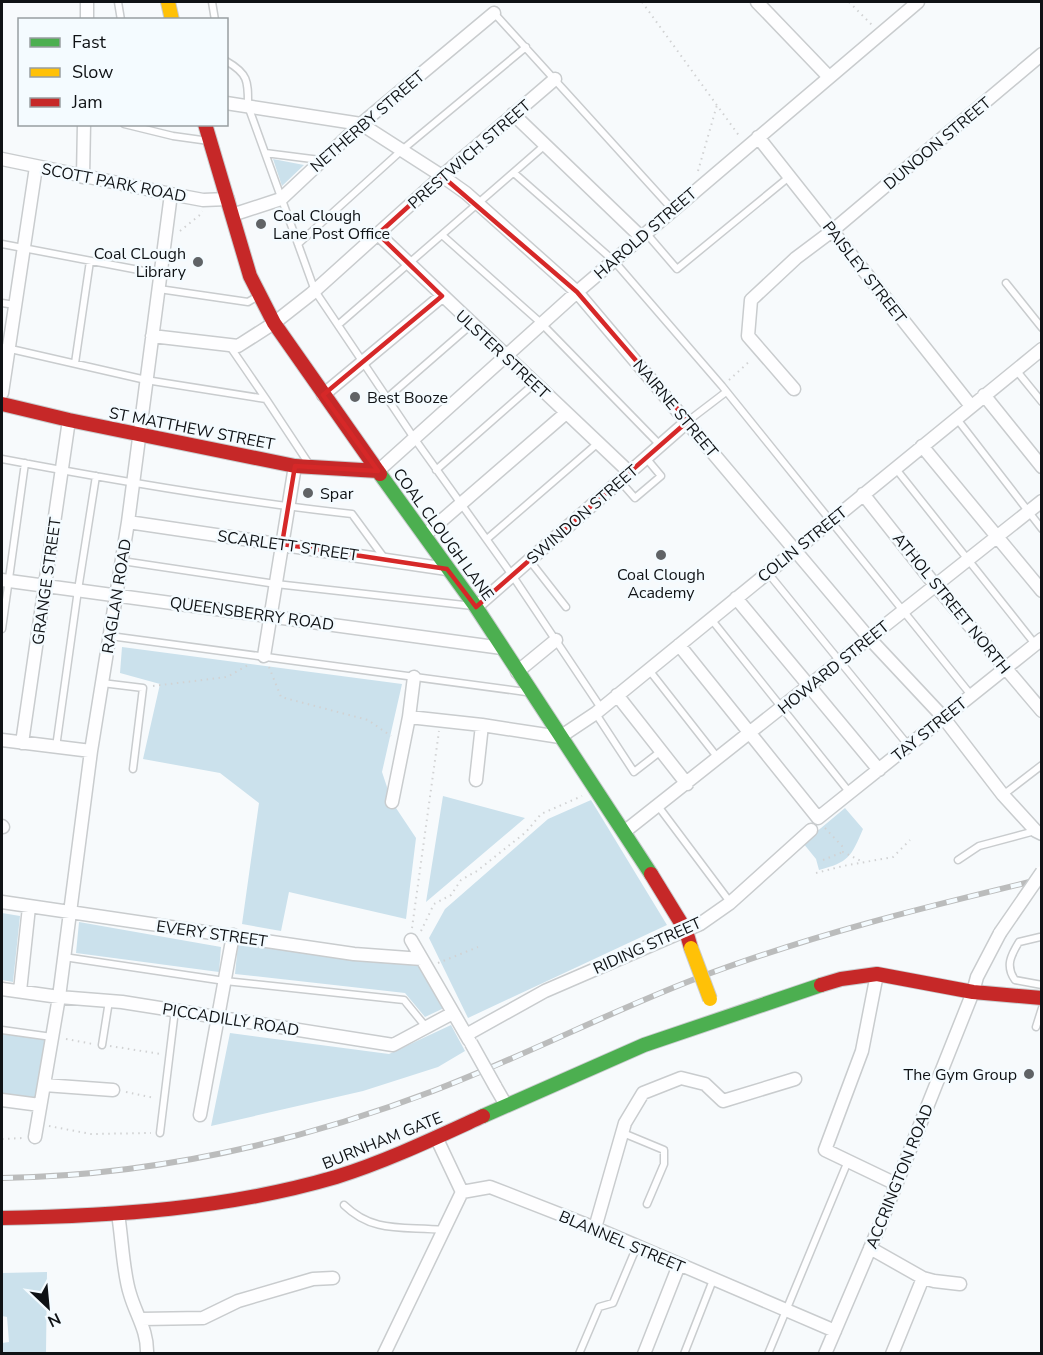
<svg xmlns="http://www.w3.org/2000/svg" width="1043" height="1355" font-family="'Nunito Sans',sans-serif">
	<style>
		.green { fill: #cbe1ec }
		.lines { fill: none; stroke-linecap: round; stroke-linejoin: round }
		.lane-casing { stroke: #c9ccce; stroke-width: 9 }
		.street-casing { stroke: #c9ccce; stroke-width: 15 }
		.fast-casing { stroke: #c9ccce; stroke-width: 16 }
		.slow-casing { stroke: #c9ccce; stroke-width: 16 }
		.jam-casing { stroke: #c9ccce; stroke-width: 16 }
		.path { stroke: #d1d2d3; stroke-width: 2; stroke-dasharray: 1.5 4.5; stroke-linecap: butt }
		.lane { stroke: #fefeff; stroke-width: 6 }
		.street { stroke: #fefeff; stroke-width: 12 }
		.fast { stroke: #4caf50; stroke-width: 14 }
		.slow { stroke: #ffc107; stroke-width: 14 }
		.jam { stroke: #c62828; stroke-width: 14 }
		.rail-casing { stroke: #bbbcbc; stroke-width: 6 }
		.rail { stroke: #f4fbff; stroke-width: 4; stroke-dasharray: 11; stroke-linecap: butt }
		.street-bridge-casing { stroke: #c9ccce; stroke-width: 15; stroke-linecap: butt }
		.slow-bridge-casing { stroke: #c9ccce; stroke-width: 16; stroke-linecap: butt }
		.street-bridge { stroke: #fefeff; stroke-width: 12 }
		.slow-bridge { stroke: #ffc107; stroke-width: 14 }
		.marked { fill: none; stroke: #d62828; stroke-width: 4.5; stroke-linejoin: round }
		.poi-dot { fill: #606366; stroke: #f4fbff; stroke-width: 2 }
		.labels { text-anchor: middle; stroke-width: 5; stroke-linejoin: round; paint-order: stroke }
		.street-label { font-size: 16px; fill: #0f1215; stroke: #f4fbff }
		.poi-label { font-size: 16px; fill: #0f1215; stroke: #f4fbff; text-anchor: start }
	</style>
	<rect width="100%" height="100%" fill="#f7fafc"/>
	<path class="green" d="M273,159L304,165L282,186Z
		M122,647L402,684L382,772L392,802L416,838L406,919L289,892L281,931L242,924L259,803L220,773L143,759L160,684L120,673Z
		M443,796L525,818L426,902Z
		M591,800L667,925L468,1018L429,938L445,909L548,819Z
		M845,808L863,829C851,857 849,862 819,870L816,859L803,843Z
		M2,913L20,916L13,982L2,980Z
		M79,922L221,947L219,972L76,953Z
		M238,944L419,966L444,1008L425,1017L405,993L235,974Z
		M451,1025L465,1051L438,1067L363,1091L211,1126L230,1033L389,1054Z
		M2,1034L47,1040L38,1103L2,1098Z
		M47,1272L46,1353H2V1343L9,1342L7,1317L2,1316V1273Z"/>
	<g class="lines">
		<g class="lane-casing">
			<path id="lane" d="M118,2L121,20
				M212,2L215,20
				M494,13L673,210
				M226,61C249,74 248,82 248,106L315,291L414,438L512,575L601,708
				M124,124L173,136L209,141
				M265,153L320,160
				M514,173L614,261L722,386L971,695
				M646,233L677,269L789,177
				M442,235L541,323L660,445
				M2,244L160,274
				M298,244L402,150L526,47
				M1006,283L1042,328
				M159,289L248,302L260,295
				M2,303L15,305
				M338,325L545,145
				M229,345L266,399
				M2,347L146,380L266,399L309,464
				M75,363L90,261
				M1016,370L1042,402
				M387,398L472,324
				M957,419L1042,529
				M688,421L726,392
				M2,459C118,481 234,501 352,514L385,559
				M896,469L1035,644
				M436,470L535,383
				M620,481L635,498L661,476L646,458
				M487,539L598,443
				M122,561L276,584L473,606
				M530,561L566,607
				M768,573L908,745
				M711,619L850,793
				M2,629L25,463
				M110,636L526,692
				M649,670L718,758
				M102,683L143,688L133,769
				M596,714L634,772L661,751
				M56,747L78,590L96,476
				M1003,795L1042,765
				M658,806L730,902
				M958,860L979,846L1035,831
				M1040,937L1019,942C1011,955 1005,966 1015,980L1042,985
				M64,957L225,981L404,1000L426,1027
				M1036,1027L1042,1008
				M2,1030L52,1037
				M102,1045L109,1001
				M160,1133L175,1010
				M623,1133L664,1150V1164L647,1204
				M344,1205C374,1234 404,1226 443,1230
				M579,1354L599,1307L613,1303L637,1246
				M684,1354L713,1280
				M768,1354L848,1161"/>
		</g>
		<g class="street-casing">
			<path id="street" d="M757,2L829,77
				M87,20V2
				M226,103L361,124L442,176L466,193L577,292L869,638L943,717L1003,795L1036,831L1042,834
				M513,114L641,237
				M758,137L971,406
				M2,159L171,194L203,200L228,199
				M83,177L84,124
				M232,215L281,199L361,124L494,13
				M378,234L629,472
				M152,336L238,346L274,323L311,294L442,176L555,79
				M794,389L748,336L751,300L796,258L832,231L1042,54
				M2,393L36,167
				M323,395L442,296
				M984,395L1042,467
				M922,446L1042,591
				M378,471L577,292L918,2
				M863,494L935,585L1042,711
				M128,522L447,569
				M426,534L566,413
				M2,580L502,648
				M736,598L879,770
				M476,607L688,421
				M679,645L818,818L1042,639
				M264,656L295,466
				M517,672L556,640
				M617,695L687,784
				M409,717L482,725L560,737L596,713L1042,349
				M2,740L91,751
				M22,743L69,420
				M476,780L482,725
				M392,802L409,717L414,677
				M2,826L3,827
				M624,832L1042,501
				M2,902L354,954L422,959
				M411,940L469,1040
				M877,974L862,1051L825,1150L896,1184
				M2,989L59,997L122,1002L393,1045L453,1013
				M20,991L29,907
				M466,1035L545,991L700,924L730,903L811,830
				M44,1085L113,1090
				M495,1086L506,1105
				M2,1100L40,1105
				M200,1115L233,935
				M35,1137L59,997L91,751L128,522L171,194
				M436,1137L462,1192L490,1187L595,1228L835,1331
				M118,1214C122,1238 123,1273 130,1294C136,1315 148,1331 147,1354
				M595,1228L625,1123L643,1093L681,1078L705,1084L723,1101L795,1079
				M870,1248L923,1278L934,1281L960,1284
				M141,1319L203,1318L238,1301L313,1279L333,1278
				M384,1354L462,1192
				M644,1354L679,1265
				M825,1354L880,1225L973,992L977,977L1000,933
				M892,1354L923,1278"/>
		</g>
		<g class="fast-casing">
			<path id="fast" d="M380,474L476,607L651,874
				M483,1116L644,1045L821,985"/>
		</g>
		<g class="slow-casing">
			<path id="slow" d="M168,2L172,20"/>
		</g>
		<g class="jam-casing">
			<path id="jam" d="M205,124L250,276L274,323L380,474
				M2,404L69,420L295,466L378,471
				M651,874L686,931L691,948
				M821,985L841,979L877,974L973,992L1042,998
				M2,1218C114,1216 227,1209 336,1177C387,1161 435,1138 483,1116"/>
		</g>
		<path class="path" d="M642,2L740,137
			M849,2L872,25
			M698,171L717,105
			M180,231L201,214L202,211
			M729,380L751,360
			M269,667L281,697L368,720L391,736
			M153,686L227,677L248,665
			M825,828L842,846L843,852L863,862
			M823,860L843,852
			M816,873L843,866L893,857L910,840
			M412,928L439,731
			M421,931L434,904L451,895L461,880L477,871L526,832L541,814L582,796
			M438,963L478,947
			M66,1039L93,1044
			M110,1046L161,1054
			M126,1092L155,1098
			M49,1126L91,1134L151,1133
			M2,1139L23,1138"/>
		<use href="#lane" class="lane"/>
		<use href="#street" class="street"/>
		<use href="#fast" class="fast"/>
		<use href="#slow" class="slow"/>
		<use href="#jam" class="jam"/>
		<g class="rail-casing">
			<path id="rail" d="M2,1178C148,1176 296,1143 433,1091C522,1057 607,1013 695,979C807,936 925,907 1042,879"/>
		</g>
		<use href="#rail" class="rail"/>
		<g class="street-bridge-casing">
			<path id="street-bridge" d="M1000,933L1042,872
				M471,1043L495,1086"/>
		</g>
		<g class="slow-bridge-casing">
			<path id="slow-bridge" d="M691,948L710,999"/>
		</g>
		<use href="#street-bridge" class="street-bridge"/>
		<use href="#slow-bridge" class="slow-bridge"/>
	</g>
	<path class="marked" d="M442,176L577,292L688,421L476,607L447,569L282,544L295,466L378,471L323,395L442,296L378,234Z"/>
	<g class="poi-dot">
		<circle cx="261" cy="224" r="6"/>
		<circle cx="198" cy="262" r="6"/>
		<circle cx="355" cy="397" r="6"/>
		<circle cx="308" cy="493" r="6"/>
		<circle cx="661" cy="555" r="6"/>
		<circle cx="1029" cy="1074" r="6"/>
	</g>
	<g class="labels">
		<g class="street-label">
			<text transform="translate(367 121) rotate(-41)" y="6">NETHERBY STREET</text>
			<text transform="translate(937 143) rotate(-40)" y="6">DUNOON STREET</text>
			<text transform="translate(469 154) rotate(-41)" y="6">PRESTWICH STREET</text>
			<text transform="translate(114 182) rotate(11)" y="6">SCOTT PARK ROAD</text>
			<text transform="translate(645 233) rotate(-41)" y="6">HAROLD STREET</text>
			<text transform="translate(865 272) rotate(52)" y="6">PAISLEY STREET</text>
			<text transform="translate(503 354) rotate(43)" y="6">ULSTER STREET</text>
			<text transform="translate(676 408) rotate(50)" y="6">NAIRNE STREET</text>
			<text transform="translate(192 428) rotate(11)" y="6">ST MATTHEW STREET</text>
			<text transform="translate(582 514) rotate(-41)" y="6">SWINDON STREET</text>
			<text transform="translate(444 534) rotate(54)" y="6">COAL CLOUGH LANE</text>
			<text transform="translate(802 544) rotate(-39)" y="6">COLIN STREET</text>
			<text transform="translate(288 545) rotate(8)" y="6">SCARLETT STREET</text>
			<text transform="translate(46 581) rotate(-82)" y="6">GRANGE STREET</text>
			<text transform="translate(116 596) rotate(-81)" y="6">RAGLAN ROAD</text>
			<text transform="translate(952 603) rotate(51)" y="6">ATHOL STREET NORTH</text>
			<text transform="translate(252 613) rotate(8)" y="6">QUEENSBERRY ROAD</text>
			<text transform="translate(833 667) rotate(-39)" y="6">HOWARD STREET</text>
			<text transform="translate(929 729) rotate(-39)" y="6">TAY STREET</text>
			<text transform="translate(212 933) rotate(8)" y="6">EVERY STREET</text>
			<text transform="translate(647 945) rotate(-24)" y="6">RIDING STREET</text>
			<text transform="translate(231 1019) rotate(9)" y="6">PICCADILLY ROAD</text>
			<text transform="translate(382 1140) rotate(-22)" y="6">BURNHAM GATE</text>
			<text transform="translate(899 1176) rotate(-68)" y="6">ACCRINGTON ROAD</text>
			<text transform="translate(622 1241) rotate(23)" y="6">BLANNEL STREET</text>
		</g>
		<g class="poi-label">
			<text x="273" y="221">Coal Clough<tspan x="273" dy="18">Lane Post Office</tspan></text>
			<text x="186" y="259" text-anchor="end">Coal CLough<tspan x="186" dy="18">Library</tspan></text>
			<text x="367" y="403">Best Booze</text>
			<text x="320" y="499">Spar</text>
			<text x="661" y="580" text-anchor="middle">Coal Clough<tspan x="661" dy="18">Academy</tspan></text>
			<text x="1017" y="1080" text-anchor="end">The Gym Group</text>
		</g>
	</g>
	<rect width="1043" height="1355" fill="none" stroke="#0f1215" stroke-width="6"/>
	<rect x="18" y="18" width="210" height="108" fill="#f4fbff" stroke="#989ea1" stroke-width="1.5"/>
	<rect x="30" y="38" width="30" height="9" fill="#4caf50" stroke="#989ea1" stroke-width="1.5"/>
	<text x="72" y="48" font-size="18" fill="#0f1215">Fast</text>
	<rect x="30" y="68" width="30" height="9" fill="#ffc107" stroke="#989ea1" stroke-width="1.5"/>
	<text x="72" y="78" font-size="18" fill="#0f1215">Slow</text>
	<rect x="30" y="98" width="30" height="9" fill="#c62828" stroke="#989ea1" stroke-width="1.5"/>
	<text x="72" y="108" font-size="18" fill="#0f1215">Jam</text>
	<g transform="translate(48 1307) rotate(154)" stroke="#f4fbff" stroke-width="4.5" paint-order="stroke">
	<path d="M0-4.5L10 22L0 15L-10 22Z" fill="#0f1215"/>
	<text y="-9" font-size="16" font-weight="bold" text-anchor="middle" fill="#0f1215">N</text>
	</g>
</svg>
